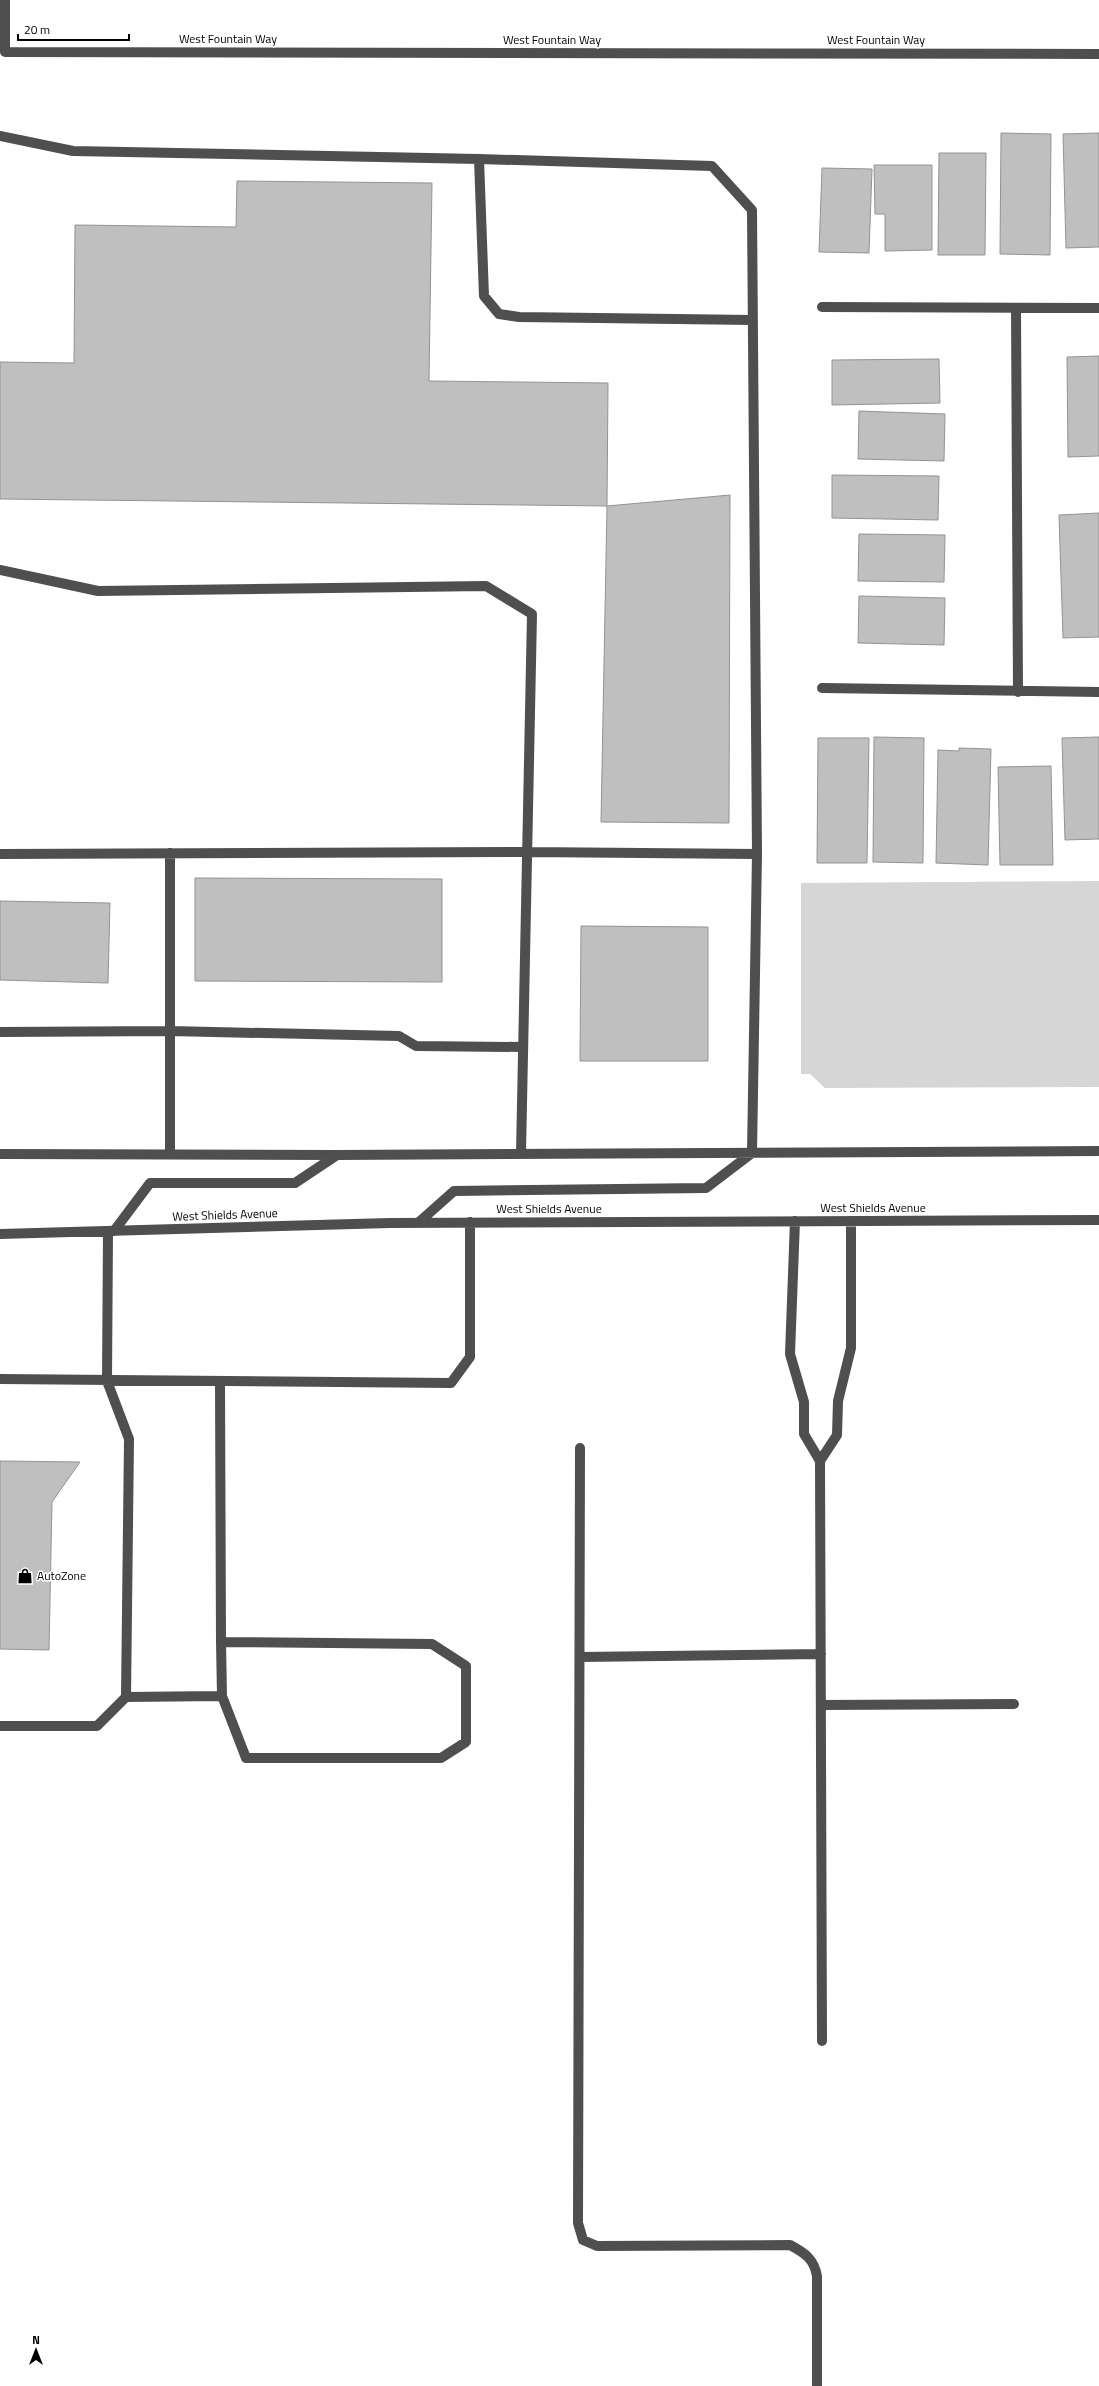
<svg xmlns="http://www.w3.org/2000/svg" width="1099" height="2386" font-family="'Titillium Web',sans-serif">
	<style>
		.green { fill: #d6d6d6 }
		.building { fill: #bfbfbf; stroke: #939393 }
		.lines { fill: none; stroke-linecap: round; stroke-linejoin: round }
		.minor { stroke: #4f4f4f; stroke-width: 10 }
		.labels { text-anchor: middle; stroke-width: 3; stroke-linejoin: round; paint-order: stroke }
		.street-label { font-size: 12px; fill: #000; stroke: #fff }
		.poi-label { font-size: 12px; fill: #000; stroke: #fff; text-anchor: start }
	</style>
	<rect width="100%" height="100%" fill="#fff"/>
	<path class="green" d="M1099,881V1087L825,1088L810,1074H801V883Z"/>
	<path class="building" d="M1001,133L1051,134L1050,255L1000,254Z
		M1099,133V247L1066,248L1063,134Z
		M939,153H986L985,255H938Z
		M874,165H932V250L885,251V214H875Z
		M822,168L872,169L869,253L819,252Z
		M237,181L432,183L429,381L608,383L607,506L0,499V362L74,363L75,225L236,227Z
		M1099,356V456L1068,457L1067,357Z
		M939,359L940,403L832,405V360Z
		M859,411L945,414L944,461L858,459Z
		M832,475L939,476L938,520L832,518Z
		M730,495L729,823L601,822L607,506Z
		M1099,513V637L1063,638L1059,515Z
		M859,534L945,535L944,582L858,581Z
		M859,596L945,598L944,645L858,643Z
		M874,737L924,738L923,863L873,862Z
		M1099,737V839L1065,840L1062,738Z
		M818,738H869L867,863H817Z
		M959,748L991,749L988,865L936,863L938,750L959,751Z
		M1051,766L1053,865H1000L998,767Z
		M195,878L442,879V982L195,981Z
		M0,901L110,903L108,983L0,980Z
		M581,926L708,927V1061H580Z
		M0,1461L80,1462L52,1502L49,1650L0,1649Z"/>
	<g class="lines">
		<path class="minor" d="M5,0V52L1099,54
			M0,136L73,151L479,159L712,166L752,210L757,854L752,1153
			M479,159L484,296L499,314L519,317L753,320
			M822,307L1099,308
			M1016,308L1018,692
			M0,570L98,591L486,586L532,614L521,1153
			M822,688L1099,692
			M170,853V1154
			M0,854L528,852L757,854
			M0,1032L170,1031L399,1036L416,1046L523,1047
			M0,1154L337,1155L1099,1151
			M795,1221L790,1354L804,1402V1434L820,1461L837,1435L838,1401L851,1348V1221
			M418,1223L454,1191L706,1188L752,1153
			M114,1231L150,1183H295L337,1155
			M0,1234L390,1223L1099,1220
			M0,1379L451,1383L470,1357V1222
			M220,1382L221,1642
			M580,1448L578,2223L583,2240L597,2246L790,2245C805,2253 814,2259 817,2276V2386
			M820,1461L822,2041
			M580,1657L821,1654
			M126,1697L222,1696L246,1758H441L466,1742V1666L432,1644L221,1642L222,1696
			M821,1705L1014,1704
			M0,1726H97L126,1697L129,1439L107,1381L108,1231"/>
	</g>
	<defs>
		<g id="shop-bare" transform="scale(1.2)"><path d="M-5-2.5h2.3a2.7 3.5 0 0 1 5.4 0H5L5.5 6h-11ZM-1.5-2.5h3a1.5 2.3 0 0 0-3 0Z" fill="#000" stroke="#fff" stroke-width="2.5" paint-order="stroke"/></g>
	</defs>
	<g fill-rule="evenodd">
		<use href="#shop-bare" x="25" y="1576"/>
	</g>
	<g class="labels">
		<g class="street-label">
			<text x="228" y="43">West Fountain Way</text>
			<text x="552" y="44">West Fountain Way</text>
			<text x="876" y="44">West Fountain Way</text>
			<text x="873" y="1212">West Shields Avenue</text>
			<text x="549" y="1213">West Shields Avenue</text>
			<text transform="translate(225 1215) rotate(-2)" y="4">West Shields Avenue</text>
		</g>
		<g class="poi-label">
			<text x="37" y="1580">AutoZone</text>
		</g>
	</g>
	<g transform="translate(36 2350)" stroke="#ffffff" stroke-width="3" paint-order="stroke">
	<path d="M0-3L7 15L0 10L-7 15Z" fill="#000000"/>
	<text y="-6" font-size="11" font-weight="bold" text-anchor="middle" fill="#000000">N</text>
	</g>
	<path d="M18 34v6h111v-6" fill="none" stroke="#000000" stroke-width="2"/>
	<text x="24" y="34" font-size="12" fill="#000000" stroke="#ffffff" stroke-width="3" paint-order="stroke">20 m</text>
</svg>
